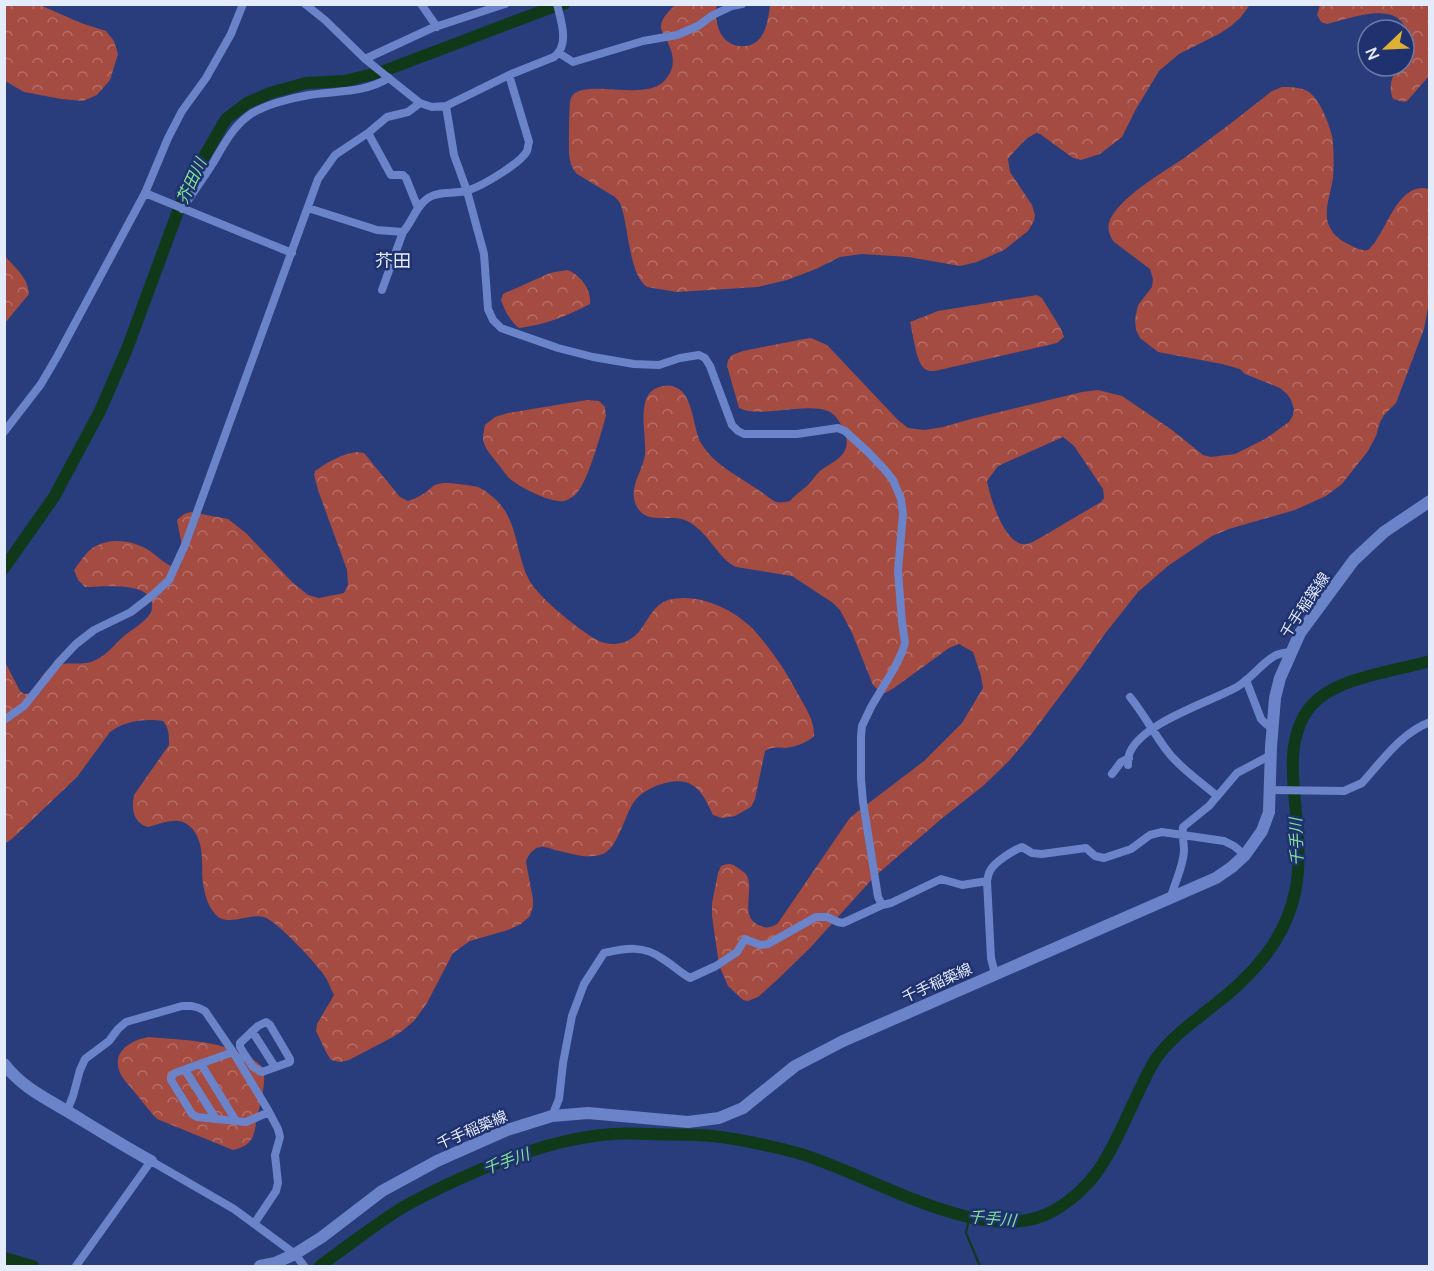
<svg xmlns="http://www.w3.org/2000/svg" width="1434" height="1271" font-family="Manrope,'Noto Sans JP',sans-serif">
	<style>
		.forest { fill: url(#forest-crowns); fill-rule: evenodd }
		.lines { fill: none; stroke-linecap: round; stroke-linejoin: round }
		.stream { stroke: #0f3919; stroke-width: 2 }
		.river { stroke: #0f3919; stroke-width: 12 }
		.street { stroke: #6a83c9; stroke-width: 8 }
		.secondary { stroke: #6a83c9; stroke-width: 12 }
		.labels { text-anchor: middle; stroke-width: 5; stroke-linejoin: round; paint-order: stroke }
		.street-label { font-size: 15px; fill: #e4ebfa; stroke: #1f316f }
		.water-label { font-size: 16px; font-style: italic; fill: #80e591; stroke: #1f316f }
		.quarter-label { font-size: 18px; fill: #e4ebfa; stroke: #1f316f }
	</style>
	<defs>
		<pattern id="forest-crowns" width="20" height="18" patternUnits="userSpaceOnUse" patternTransform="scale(1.5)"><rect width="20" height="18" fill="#a44b42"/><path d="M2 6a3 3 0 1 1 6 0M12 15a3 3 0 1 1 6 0" fill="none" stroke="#b56e68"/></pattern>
	</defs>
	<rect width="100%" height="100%" fill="#293c7b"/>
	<path class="forest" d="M4,5H40L81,23L106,31L114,41L118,54L110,80L97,95L83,101L61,99L24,92L5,81Z
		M675,5H717C714,15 717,33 727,41C737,49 753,48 761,37C767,29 769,14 770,5H1250L1240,18L1231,26L1219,34L1179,54L1159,71L1136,109L1122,137L1100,154L1081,160L1073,158L1040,134L1036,133L1026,139L1012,154L1008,159L1010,172L1032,205L1035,215L1034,221L1028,231L1004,250L977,262L960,266L908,257L862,254L840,257L816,269L787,280L758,287L677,292L647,287C628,274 629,224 620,203L615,197L577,174C567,163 569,149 569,135C569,129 569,102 571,98C581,76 648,104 666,79C678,63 672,52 665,36C664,33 661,31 661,28C660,19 670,10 675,5Z
		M1320,5H1429V76L1408,100L1404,102L1393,99C1388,86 1392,78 1397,66H1404C1404,59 1407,32 1405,28C1395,0 1346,20 1327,24L1321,22L1317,15Z
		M1282,87C1292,87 1300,87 1309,92C1320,100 1329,123 1332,136C1334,147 1334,167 1333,178C1331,192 1324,209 1328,223C1331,232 1338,239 1346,243C1354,247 1360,251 1368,250C1371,247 1375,243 1377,239C1389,221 1402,181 1429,189L1430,298L1424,329L1396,403L1384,415L1380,422L1376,436L1368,451L1342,484L1326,496L1295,510L1229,529L1212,536L1168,566L1138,592L1104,635L1081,668L1030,736L1008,762L983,786L940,820L874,877L810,948L777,980L758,997L748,1001L743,1000L728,986L719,965L712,916V903L718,873L721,866C728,863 732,863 738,868C741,870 744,872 746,874C756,890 737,918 761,926C767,929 773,927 778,923L849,819L857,812L924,761L962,723L983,688L981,676L973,652L959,644L949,648L894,688L885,693L879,691L873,685L852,633L840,610L833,603L792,576L736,567C718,559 709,532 687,521C671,513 648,526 637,507C627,489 642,473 645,455C647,437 635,396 657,388C661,386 667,385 671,386C694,389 692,427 701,443C713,464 738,476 757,489C763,493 770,499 776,502C781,503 785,502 790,501C795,495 800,492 807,486C811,482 814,477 819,472C826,465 839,461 844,452C848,446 847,437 844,430C841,424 836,415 830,412C809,401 760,419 739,408L727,366L728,360L732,355L743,351L804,339L811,338L827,345L898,420L908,428L924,430L943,427L971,419L1082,392L1098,390L1122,396L1172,430L1203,455L1211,457L1235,454L1265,439L1289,422L1293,415L1294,409L1291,400L1287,394L1280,388L1245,374L1240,369L1222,364L1158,352L1140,338L1136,330L1135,319L1138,305L1152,287L1153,279L1150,269L1114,242C1108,234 1106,225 1112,216C1126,193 1165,171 1187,156C1216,135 1244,113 1272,91ZM1063,437L1074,446L1103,489L1104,498L1101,502C1084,512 1068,521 1052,531C1044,535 1035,542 1027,544C1005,548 990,497 987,481L998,466Z
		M5,256C15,268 28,277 29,294L5,323Z
		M567,270C580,274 592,290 590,304C570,315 541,326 519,328C510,321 505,311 501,300L503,294L550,273Z
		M1037,295L1042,298L1061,329L1064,337L1057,343L939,370C934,371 930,372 925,369C916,363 913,333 910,322L938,311Z
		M587,400L599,401L605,407L606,416C601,433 588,482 576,494C573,497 568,500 564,501C550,503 519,487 509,478C504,473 501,467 497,463C492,456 484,448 483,439C483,435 484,429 485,425L495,417L508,413Z
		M357,452L364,453L400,497L408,501C414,499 420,496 425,493C429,490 431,487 435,485C445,481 456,484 467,485C481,487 484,489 494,498C519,520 515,553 529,580C539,598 579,630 597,640C612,648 631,644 641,629C649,618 654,605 668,600C695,592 732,608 751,627C770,647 786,671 798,694C805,707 815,721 814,736C807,743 795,747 785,748C777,748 773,746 765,751L755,799L751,807L735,816L722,818L713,815C704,795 695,777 670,782C658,784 645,790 637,798C624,812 619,851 600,855C585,859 570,853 555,850C551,849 545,846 541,847C534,847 527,856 526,862L533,899V906L530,916L521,924L508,930L470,941L453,953L427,1003L414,1021L402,1031L393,1037L349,1060L340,1062L331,1060L326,1052L316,1031L317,1024L334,995C331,989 329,983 326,978C318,965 277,921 264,917C249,913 227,928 215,914C208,906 205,895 203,884C201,866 205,847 194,831C189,825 183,820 174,821C166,821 156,825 148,827C133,823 131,808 134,795L169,745C169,735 169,728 163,721C145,718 124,721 110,732L77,777L12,839L5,843V662L20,691L24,694L31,693C38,686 41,674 50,668C61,660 78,666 91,662C104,658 114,645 124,636C131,630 147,621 151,612C152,610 152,605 152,603C149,581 101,587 85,587L78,580L74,570C80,562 87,550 96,546C113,537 135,541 150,551C160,558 167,567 179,568C187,555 179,535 177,520L184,514L191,512L228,519L246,533L292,582L308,595L319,598L344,593L348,585L347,570L318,490L314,475L315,471C328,462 341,454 357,452Z
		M148,1037C182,1040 217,1040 247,1056C252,1059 259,1063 262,1067C268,1077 260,1106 257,1117C254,1136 254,1145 233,1150L157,1119C149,1111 143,1102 136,1094C131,1087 125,1082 121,1075C110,1053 129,1041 148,1037Z"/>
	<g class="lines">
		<path class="stream" d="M969,1219L966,1233L980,1266"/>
		<path class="river" d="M4,568L54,497L100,411L127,349L191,176L194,174L226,119L247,103L270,93L306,83L345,81L381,72L550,8L564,4
			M4,1258L33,1266
			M320,1266C346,1247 372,1227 400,1209C426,1194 454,1181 482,1169C524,1152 567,1137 613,1134C626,1133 639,1134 651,1134C671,1135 692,1134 712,1136C739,1139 767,1145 794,1152C864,1170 984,1251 1053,1211C1103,1183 1115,1140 1139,1091C1145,1079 1150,1067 1157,1057C1172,1037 1193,1022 1213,1006C1251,977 1285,941 1295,892C1300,870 1299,845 1297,824C1294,786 1284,738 1311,706C1336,677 1393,672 1430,661"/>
		<path class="street" d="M305,4L325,20L365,59L420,103L432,107L446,106L509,75L554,57C570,45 561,21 557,4
			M421,4L437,27
			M559,53L573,62L643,41L677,35L698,26L713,15L732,6L742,4
			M365,59L432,28L505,4
			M446,106L454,155L467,191L484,254L488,309L493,320L501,328L558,348L593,357L634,364L659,365L680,358L699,355L705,358L710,366L732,425L738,431L744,434H797L838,428L845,431L869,453L885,470L893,480L901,499L903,514L898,571L902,622L905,643L902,652L895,667L871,707L862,726L861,736V779L863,802L878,897L882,905
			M368,133L391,175H403L406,178L418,208
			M145,193L292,253
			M308,208L377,230L403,232
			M182,209C192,194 203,179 213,163C223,146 232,128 248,116C263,105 291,98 309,95C339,90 361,94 389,78
			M382,290L403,232C412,222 416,206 428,198C439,190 456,195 469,190C482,186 521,163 527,151C528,149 528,144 529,142L509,75
			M4,432L41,384L58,355L145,193L168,138L182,111L206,78L231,34L243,4
			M1246,680L1261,719L1266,724L1272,728
			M1130,697C1144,714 1154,734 1168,752C1181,769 1201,782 1217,796
			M4,720L24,706L59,662L76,644L94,630L131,612L154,594L169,580L185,545L318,179L335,155L368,133L387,117L408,112L420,103
			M1128,765C1128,762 1128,758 1129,755C1138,724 1210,702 1237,687C1251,679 1260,665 1273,657C1278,653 1285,653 1291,652
			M1112,774L1121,762L1129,758
			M1270,790L1344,791L1362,783C1382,761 1401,733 1430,722
			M1171,897C1175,881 1183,868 1184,851C1184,843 1182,835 1183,827L1209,806L1237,773L1271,755
			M995,974L991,958L987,881C988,877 988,874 990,871C994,862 1014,850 1022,847L1032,853L1042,854L1086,848L1095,856L1104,858L1131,849L1150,835L1162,832L1224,841L1234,846L1245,855
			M252,1031L275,1067
			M233,1052L175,1073L171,1077V1080L192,1114L197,1117L246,1122L269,1112
			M237,1059L245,1055L253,1067L262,1072L290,1062V1059L270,1025L266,1022L258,1026L240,1043V1047L245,1055
			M201,1064L236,1121
			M185,1070L216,1119
			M67,1111L73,1096L80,1070L85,1059L109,1041L118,1029L126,1022L182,1006H192L199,1008L205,1011L233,1052L268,1110L278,1129L280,1137L275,1155L278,1183L276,1191L254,1224
			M552,1116L559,1099L563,1063L572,1016L584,984L604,953C626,948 644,945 663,959C673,965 679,972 690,978L716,966L737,952L745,939L760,945L768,944L816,917H827L838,922L843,923L882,905L891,903L941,879L962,885L987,881
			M76,1266L151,1161L234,1209L295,1254L304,1266"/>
		<path class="secondary" d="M4,1064C22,1087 43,1097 67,1111C95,1128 122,1145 151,1161
			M260,1266L275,1263L295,1254L322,1237L382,1191L437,1161L507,1130L552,1116L588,1113L688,1122L719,1118L743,1108L795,1066L843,1041L1216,878L1232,867L1245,855L1262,831L1269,812L1271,747L1275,698L1280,678L1300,633L1354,560L1384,532L1430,501"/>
	</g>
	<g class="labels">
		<g class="street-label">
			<text transform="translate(1305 605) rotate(-56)" y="5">千手稲築線</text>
			<text transform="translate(937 983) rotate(-24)" y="5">千手稲築線</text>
			<text transform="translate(472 1130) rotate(-23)" y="5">千手稲築線</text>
		</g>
		<g class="water-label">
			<text transform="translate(191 181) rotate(-65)" y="6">芥田川</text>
			<text transform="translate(1296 842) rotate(-92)" y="6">千手川</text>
			<text transform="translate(506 1161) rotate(-20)" y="6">千手川</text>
			<text transform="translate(992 1218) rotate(5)" y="6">千手川</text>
		</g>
		<g class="quarter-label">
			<text x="393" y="267">芥田</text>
		</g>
	</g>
	<rect width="1434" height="1271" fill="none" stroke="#e4ebfa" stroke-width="12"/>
	<g transform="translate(1386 48) rotate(247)"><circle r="28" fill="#1f316f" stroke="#6e7ba7" stroke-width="1.5"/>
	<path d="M0-4.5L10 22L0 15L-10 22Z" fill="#deb133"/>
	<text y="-9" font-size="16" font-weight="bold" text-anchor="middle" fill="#e4ebfa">N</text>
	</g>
</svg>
